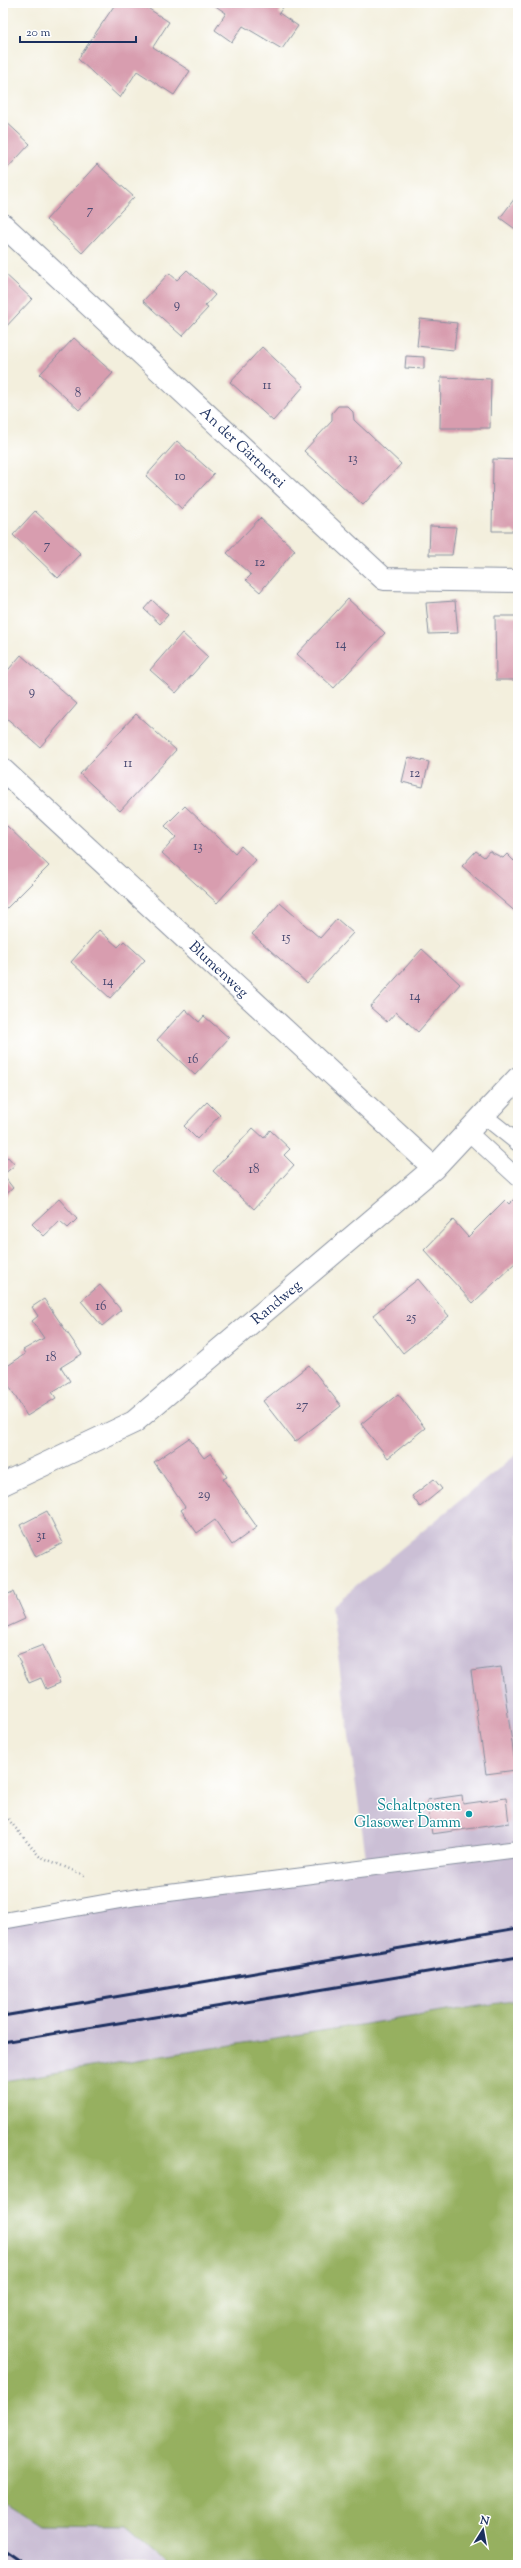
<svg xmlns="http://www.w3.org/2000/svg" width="521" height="2568" font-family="'Sorts Mill Goudy',serif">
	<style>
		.industrial { fill: #cbbfd5 }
		.forest { fill: #96b060; stroke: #58705f }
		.building { fill: #d89daf }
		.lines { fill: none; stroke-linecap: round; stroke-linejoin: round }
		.lane-casing { stroke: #878f9e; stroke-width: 18 }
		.street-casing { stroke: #878f9e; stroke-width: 24 }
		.path { stroke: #878f9e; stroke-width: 2.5; stroke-dasharray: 1 3; stroke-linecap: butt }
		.lane { stroke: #fff; stroke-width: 16 }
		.street { stroke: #fff; stroke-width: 22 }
		.rail { stroke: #1b2f5e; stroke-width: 3 }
		.culture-dot { fill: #0f9aa8; stroke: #fff; stroke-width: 1.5 }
		.labels { text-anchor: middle; stroke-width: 3; stroke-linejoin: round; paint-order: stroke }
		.number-label { font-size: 13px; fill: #4a4a72 }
		.street-label { font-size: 15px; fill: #1b2f5e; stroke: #fff }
		.culture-label { font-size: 15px; fill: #0d838f; stroke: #fff; text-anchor: end }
	</style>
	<rect width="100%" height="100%" fill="#fff"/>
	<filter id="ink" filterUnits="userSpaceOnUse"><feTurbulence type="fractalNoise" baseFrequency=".025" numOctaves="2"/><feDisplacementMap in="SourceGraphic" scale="8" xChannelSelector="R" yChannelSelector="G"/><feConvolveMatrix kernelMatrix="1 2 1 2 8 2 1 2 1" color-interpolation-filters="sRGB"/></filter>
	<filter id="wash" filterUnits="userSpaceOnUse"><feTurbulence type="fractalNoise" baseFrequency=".012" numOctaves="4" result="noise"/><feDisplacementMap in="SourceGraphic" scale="16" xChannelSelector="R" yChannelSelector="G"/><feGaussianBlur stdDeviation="0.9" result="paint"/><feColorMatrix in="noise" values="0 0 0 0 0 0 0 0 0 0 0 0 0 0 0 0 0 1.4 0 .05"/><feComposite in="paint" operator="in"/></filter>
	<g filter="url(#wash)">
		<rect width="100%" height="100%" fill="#f3efdd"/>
		<path class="industrial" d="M518,1453V2000L3,2081V1923L366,1858L331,1606Z
			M3,2500L42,2525L125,2526L169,2565H3Z"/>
		<path class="forest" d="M518,2000V2565H169L125,2526L42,2525L3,2500V2081Z"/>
		<g id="blocks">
			<path class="building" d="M116,3H140L169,22L153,47L190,71L174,95L137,71L120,98L78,59Z
				M211,3H286L279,13L298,26L282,49L243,26L232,42L215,30L226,13Z
				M3,119L30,144L3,173Z
				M97,164L134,197L82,253L46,220Z
				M518,194V231L500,218Z
				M187,270L215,295L205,306L208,308L182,336L143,301L169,273L177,280Z
				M3,272L32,299L3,330Z
				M420,319L457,323L454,350L417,346Z
				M74,338L113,373L79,410L40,374Z
				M262,347L304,386L273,421L230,382Z
				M406,356L424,357V369L405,368Z
				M441,377L491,379L490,428H440Z
				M338,406H347L353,412L354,420L401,464L363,505L304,451L332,421V413Z
				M177,441L214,474L182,509L146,476Z
				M493,459L518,460V536L512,531H492Z
				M35,511L81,554L58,578L13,535Z
				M260,518L295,550L260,592L246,580L251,575L227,553Z
				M430,526L456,527L452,555H429Z
				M348,599L385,633L334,688L297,654Z
				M152,600L168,615L160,624L144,609Z
				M455,601L458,633L429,634L426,603Z
				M495,616H518V680H496Z
				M182,633L208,657L176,693L150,670Z
				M21,655L77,704L40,747L3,715V676Z
				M136,714L176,750L120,811L80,774Z
				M408,757L429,762L423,787L402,782Z
				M185,806L235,853L241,846L256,860L217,903L162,853L176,837L165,826Z
				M7,826L49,866L5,910L3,908V829Z
				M476,851L484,857L489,851L503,858L507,854L514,861L518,856V914L462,866Z
				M280,903L320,938L337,919L353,933L307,983L252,934Z
				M99,930L118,947L124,941L145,960L110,998L71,962Z
				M422,949L460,984L418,1032L396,1012L387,1022L370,1007Z
				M185,1009L199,1022L204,1016L229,1038L195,1075L157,1040Z
				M207,1102L220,1115L197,1139L184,1126Z
				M253,1128L264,1138L270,1130L290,1149L284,1155L294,1165L254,1209L213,1171Z
				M8,1157L15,1165L3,1175V1161Z
				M3,1175L13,1188L3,1197Z
				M516,1197L518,1199V1260L473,1303L424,1250L453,1220L468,1237L505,1200L509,1204Z
				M59,1199L77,1219L68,1228L60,1221L44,1236L32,1224Z
				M418,1279L449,1316L403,1353L373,1315Z
				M100,1285L121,1310L102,1326L81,1301Z
				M44,1299L82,1354L61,1367L70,1381L52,1392L56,1398L27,1416L3,1376V1369L25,1354L23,1350L44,1338L32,1321L38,1316L32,1307Z
				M309,1365L341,1406L295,1442L263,1401Z
				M398,1394L425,1428L388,1458L361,1424Z
				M189,1438L204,1458L211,1453L227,1477L223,1479L257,1527L232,1545L215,1520L197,1533L181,1510L185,1507L154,1462Z
				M434,1479L442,1489L420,1507L412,1496Z
				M47,1511L63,1543L36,1557L20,1525Z
				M13,1592L25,1619L3,1629V1596Z
				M43,1645L60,1683L46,1689L41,1678L29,1683L17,1655Z
				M501,1667L516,1770L486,1774L471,1671Z
				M462,1795L463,1804L506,1798L509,1823L432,1834L427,1800Z"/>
		</g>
	</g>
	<g filter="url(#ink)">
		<use href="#blocks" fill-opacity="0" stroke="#878f9e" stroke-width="1"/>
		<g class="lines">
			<g class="lane-casing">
				<path id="lane" d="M483,1115L518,1143
					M468,1132L518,1178
					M3,1921L137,1897L518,1849"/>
			</g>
			<g class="street-casing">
				<path id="street" d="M3,225L384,579L518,581
					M3,770L434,1168
					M3,1484L134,1422L434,1168L518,1078"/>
			</g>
			<path class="path" d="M3,1813L39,1856L86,1876"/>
			<use href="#lane" class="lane"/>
			<use href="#street" class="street"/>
			<path class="rail" d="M3,2016L518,1928
				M3,2042L518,1957
				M3,2549L26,2565"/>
		</g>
	</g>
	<circle class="culture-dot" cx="469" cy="1814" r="4"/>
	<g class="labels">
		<g class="number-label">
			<text x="90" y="214">7</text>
			<text x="177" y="308">9</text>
			<text x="267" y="389">11</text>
			<text x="78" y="397">8</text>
			<text x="353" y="462">13</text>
			<text x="180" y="480">10</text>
			<text x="47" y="549">7</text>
			<text x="260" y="566">12</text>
			<text x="341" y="648">14</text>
			<text x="32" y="695">9</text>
			<text x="128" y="767">11</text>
			<text x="415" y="777">12</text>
			<text x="198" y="850">13</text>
			<text x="286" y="941">15</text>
			<text x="108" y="985">14</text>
			<text x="415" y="1000">14</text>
			<text x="193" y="1063">16</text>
			<text x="254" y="1173">18</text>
			<text x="101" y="1310">16</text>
			<text x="411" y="1321">25</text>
			<text x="51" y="1361">18</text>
			<text x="302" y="1409">27</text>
			<text x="204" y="1498">29</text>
			<text x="41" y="1539">31</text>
		</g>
		<g class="street-label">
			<text transform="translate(243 447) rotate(43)" y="5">An der Gärtnerei</text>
			<text transform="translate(219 969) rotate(43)" y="5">Blumenweg</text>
			<text transform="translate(276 1302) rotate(-40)" y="5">Randweg</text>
		</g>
		<g class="culture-label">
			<text x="461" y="1810">Schaltposten<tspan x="461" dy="17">Glasower Damm</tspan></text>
		</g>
	</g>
	<rect width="521" height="2568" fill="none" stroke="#fff" stroke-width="16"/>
	<g transform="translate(483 2530) rotate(11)" stroke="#ffffff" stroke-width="3" paint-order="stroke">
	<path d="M0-3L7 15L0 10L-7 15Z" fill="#1b2f5e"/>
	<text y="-6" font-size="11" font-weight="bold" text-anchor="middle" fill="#1b2f5e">N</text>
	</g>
	<path d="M20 36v6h116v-6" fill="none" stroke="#1b2f5e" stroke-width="2"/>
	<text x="26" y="36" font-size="12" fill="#1b2f5e" stroke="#ffffff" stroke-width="3" paint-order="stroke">20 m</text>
</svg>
